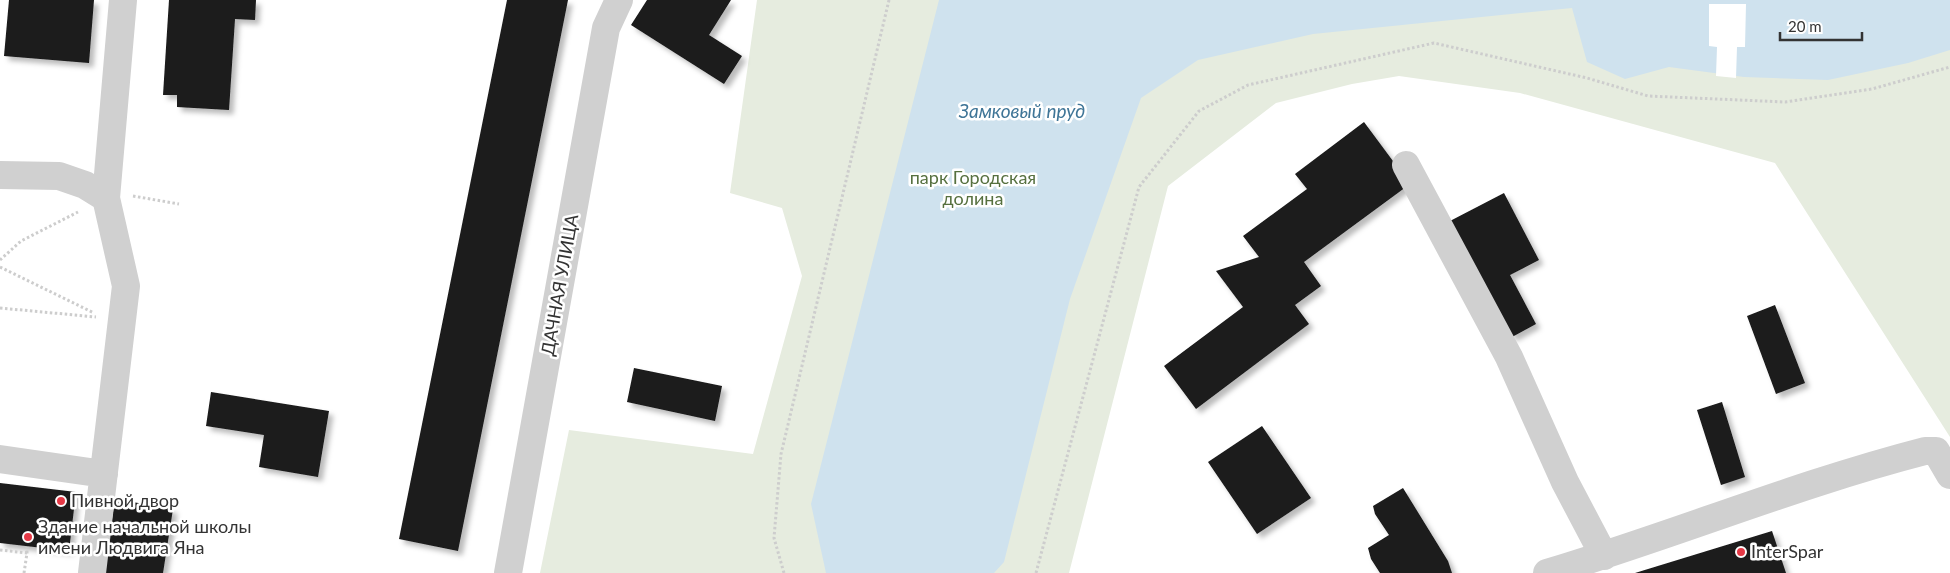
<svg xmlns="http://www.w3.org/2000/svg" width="1950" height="573" font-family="Lato,sans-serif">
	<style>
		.green { fill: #e6ecdf }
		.water { fill: #cfe2ee }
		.pier { fill: #fff }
		.building { fill: #1a1a1a; filter: url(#shadow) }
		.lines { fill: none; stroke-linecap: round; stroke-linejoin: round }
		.path { stroke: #cdcdcd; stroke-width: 3; stroke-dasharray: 2.5 2.5; stroke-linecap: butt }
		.minor { stroke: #d0d0d0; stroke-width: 28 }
		.poi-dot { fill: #e63946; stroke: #fff; stroke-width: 2 }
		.labels { text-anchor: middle; stroke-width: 5; stroke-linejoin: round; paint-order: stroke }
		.park-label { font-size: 18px; fill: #56703f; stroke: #fff }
		.street-label { font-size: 18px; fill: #333; stroke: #fff }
		.poi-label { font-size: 18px; fill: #333; stroke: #fff; text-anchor: start }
		.water-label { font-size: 19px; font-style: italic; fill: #3f7597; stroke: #fff }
	</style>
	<defs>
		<filter id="shadow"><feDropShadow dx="4.5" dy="4.5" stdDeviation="2.5" flood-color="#0004"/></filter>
	</defs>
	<rect width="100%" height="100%" fill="#fff"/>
	<path class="green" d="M757,0H1950V437L1775,163L1520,93L1399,76L1352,84L1276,103L1168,186L1069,573H540L569,430L753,454L802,276L782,208L730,193Z"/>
	<path class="water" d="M939,0H1950V50L1908,63L1828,80L1744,77L1669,67L1625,79L1587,62L1572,8L1313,34L1198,60L1141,98L1070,299L1004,562L994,573H826L811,504Z"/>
	<path class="pier" d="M1709,4H1746L1745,47H1737L1736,78L1716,76L1717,47L1709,46Z"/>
	<path class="building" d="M9,0H94L89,63L4,56Z
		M169,0H256L255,20L235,19L229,110L177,107V95H163Z
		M507,0H568L458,551L399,539Z
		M647,0H731L709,35L742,56L724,84L631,25Z
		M1364,122L1410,184L1304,262L1321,286L1295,305L1309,324L1196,409L1164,366L1243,307L1216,271L1259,257L1243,236L1307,189L1295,174Z
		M1504,193L1539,260L1510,275L1536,324L1512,337L1450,221Z
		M1775,305L1805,383L1776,394L1747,316Z
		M634,368L722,386L715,421L627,402Z
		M211,392L329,411L318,477L259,467L264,435L206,426Z
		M1722,402L1745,477L1721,485L1697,410Z
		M1262,426L1311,498L1257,534L1208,462Z
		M0,483L76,492L69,551L0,543Z
		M1403,488L1448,561L1452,573H1380L1371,559L1368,548L1389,535L1375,514L1373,506Z
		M115,499L173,509L163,573H104Z
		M1772,531L1786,573H1635Z"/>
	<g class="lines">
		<path class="path" d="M133,196L179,204
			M0,260L21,241L78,212
			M0,267L94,313
			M0,308L96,317
			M0,550L27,553L24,573
			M27,553V547
			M784,573L774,538L781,454L889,0
			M1036,573L1139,187L1199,111L1248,85L1434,43L1587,78L1648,96L1785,102L1872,89L1950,67"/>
		<path class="minor" d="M1406,165L1509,357L1565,482L1604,556
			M0,175L59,176L85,185L106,198L126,286L92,573
			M106,198L123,0
			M0,459L104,474
			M508,573L606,28L619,0
			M1547,573C1674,535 1797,484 1925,451H1936L1950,475"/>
	</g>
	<g class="poi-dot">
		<circle cx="61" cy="501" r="5"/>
		<circle cx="28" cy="537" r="5"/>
		<circle cx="1741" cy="552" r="5"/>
	</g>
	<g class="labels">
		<g class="park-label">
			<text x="973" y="184">парк Городская<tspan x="973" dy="21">долина</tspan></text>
		</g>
		<g class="street-label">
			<text transform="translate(560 285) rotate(-80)" y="6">ДАЧНАЯ УЛИЦА</text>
		</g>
		<g class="poi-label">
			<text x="71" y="507">Пивной двор</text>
			<text x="38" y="533">Здание начальной школы<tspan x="38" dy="21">имени Людвига Яна</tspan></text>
			<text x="1751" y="558">InterSpar</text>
		</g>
		<g class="water-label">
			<text x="1022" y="118">Замковый пруд</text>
		</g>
	</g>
	<path d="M1780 32v8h82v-8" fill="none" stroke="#333333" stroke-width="2.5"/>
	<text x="1788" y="32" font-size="15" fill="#333333" stroke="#ffffff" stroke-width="4" paint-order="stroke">20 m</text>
</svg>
